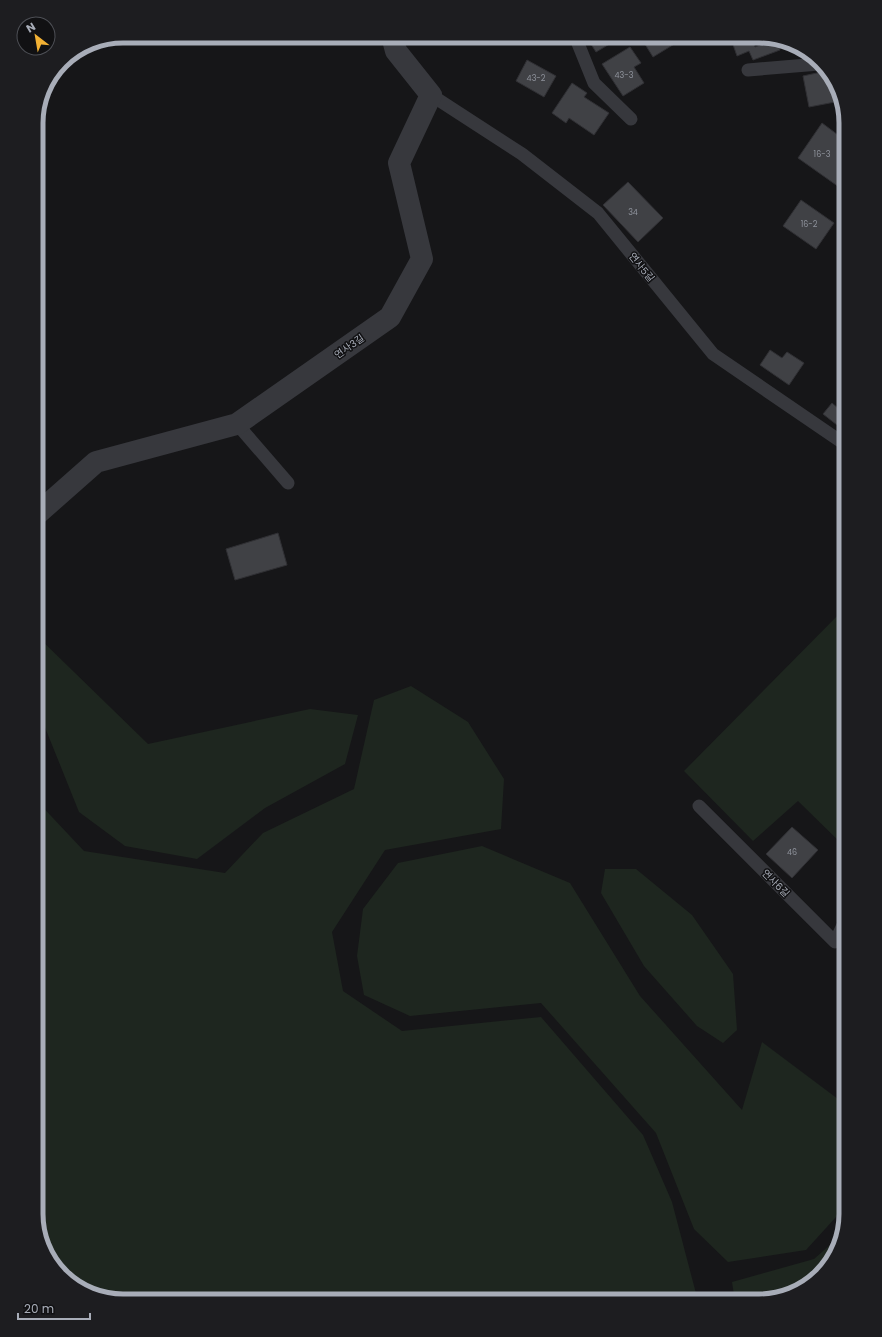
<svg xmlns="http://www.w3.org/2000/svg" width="882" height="1337" font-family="Poppins,'Noto Sans KR',sans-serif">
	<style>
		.green { fill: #1e261f }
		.building { fill: #404145; stroke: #303034 }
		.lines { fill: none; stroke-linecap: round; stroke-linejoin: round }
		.lane { stroke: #37383d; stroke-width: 13 }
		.street { stroke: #37383d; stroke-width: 22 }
		.labels { text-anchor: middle; stroke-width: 3; stroke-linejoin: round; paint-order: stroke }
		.number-label { font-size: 8px; fill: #8e929b }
		.street-label { font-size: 10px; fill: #a8adb8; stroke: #111113 }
		.rim { fill: none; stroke: #a8adb8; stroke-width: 5 }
	</style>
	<rect width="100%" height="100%" fill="#161618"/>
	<path class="green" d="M846,607V848L798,801L753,841L684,771Z
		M36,635L148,744L310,709L358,715L345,764L265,808L197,859L125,846L79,812L36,705Z
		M411,686L468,722L504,779L501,829L385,850L332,932L343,991L402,1031L541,1017L643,1135L672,1202L698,1301H117L75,1287L47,1257L36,1214V800L84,851L225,873L263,833L354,789L374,700Z
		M482,846L570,883L640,996L742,1110L762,1042L846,1105V1206L806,1250L728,1262L694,1229L656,1133L541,1003L410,1016L364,995L357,956L363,909L398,863Z
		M605,869H636L692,915L733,974L737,1030L723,1043L697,1026L644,966L601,893Z
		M840,1236L834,1258L802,1290L760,1301H735L732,1282L814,1259Z"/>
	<path class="building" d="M586,36H616L618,39L596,52Z
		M640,36H672L676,43L653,57Z
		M730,36H751L755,47L765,43L763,36H765L776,40L780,50L753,60L749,51L737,56Z
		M792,44L803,48L805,50L793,52Z
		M630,47L641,63L634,67L644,83L623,96L602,64Z
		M527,60L556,76L544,97L516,81Z
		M826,71L830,75L835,102L809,107L803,76Z
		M572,83L587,93L584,97L609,113L594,135L569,118L566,123L552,113Z
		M822,123L846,141V150L840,158L846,163V177L839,187L798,158Z
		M628,182L663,218L638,242L603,205Z
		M801,200L834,223L816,249L783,226Z
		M770,350L782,358L787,352L804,363L789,385L760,365Z
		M832,403L846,415V432L823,414Z
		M278,533L287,565L235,580L226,549Z
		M792,827L818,850L792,878L766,854Z"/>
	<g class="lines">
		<path class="lane" d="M575,36L594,83L631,119
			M748,70L819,64
			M431,95L522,154L598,213L713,354L846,445
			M237,424L288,483
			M699,806L835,942L846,919"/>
		<path class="street" d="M36,515L96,462L237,424L390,317L422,259L399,163L431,95L396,51L392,36"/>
	</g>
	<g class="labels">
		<g class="number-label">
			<text x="624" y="78">43-3</text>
			<text x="536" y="81">43-2</text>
			<text x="822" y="157">16-3</text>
			<text x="633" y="215">34</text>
			<text x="809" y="227">16-2</text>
			<text x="792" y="855">46</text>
		</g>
		<g class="street-label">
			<text transform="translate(642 267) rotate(51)" y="4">연사5길</text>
			<text transform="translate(349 346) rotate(-35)" y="4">연사3길</text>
			<text transform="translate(776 883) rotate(45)" y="4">연사6길</text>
		</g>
	</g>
	<path d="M0 0H882V1337H0ZM123 43H759A80 80 0 0 1 839 123V1214A80 80 0 0 1 759 1294H123A80 80 0 0 1 43 1214V123A80 80 0 0 1 123 43Z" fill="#1d1d20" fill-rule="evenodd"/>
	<path class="rim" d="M123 43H759A80 80 0 0 1 839 123V1214A80 80 0 0 1 759 1294H123A80 80 0 0 1 43 1214V123A80 80 0 0 1 123 43Z"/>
	<g transform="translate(36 36) rotate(329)"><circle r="19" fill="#111113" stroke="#4d4f55"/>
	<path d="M0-3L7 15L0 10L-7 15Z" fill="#f2b134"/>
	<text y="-6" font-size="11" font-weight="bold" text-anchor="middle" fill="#a8adb8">N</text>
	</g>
	<path d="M18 1313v6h72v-6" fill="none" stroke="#a8adb8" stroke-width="2"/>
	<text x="24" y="1313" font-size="12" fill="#a8adb8" stroke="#111113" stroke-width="3" paint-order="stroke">20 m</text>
</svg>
